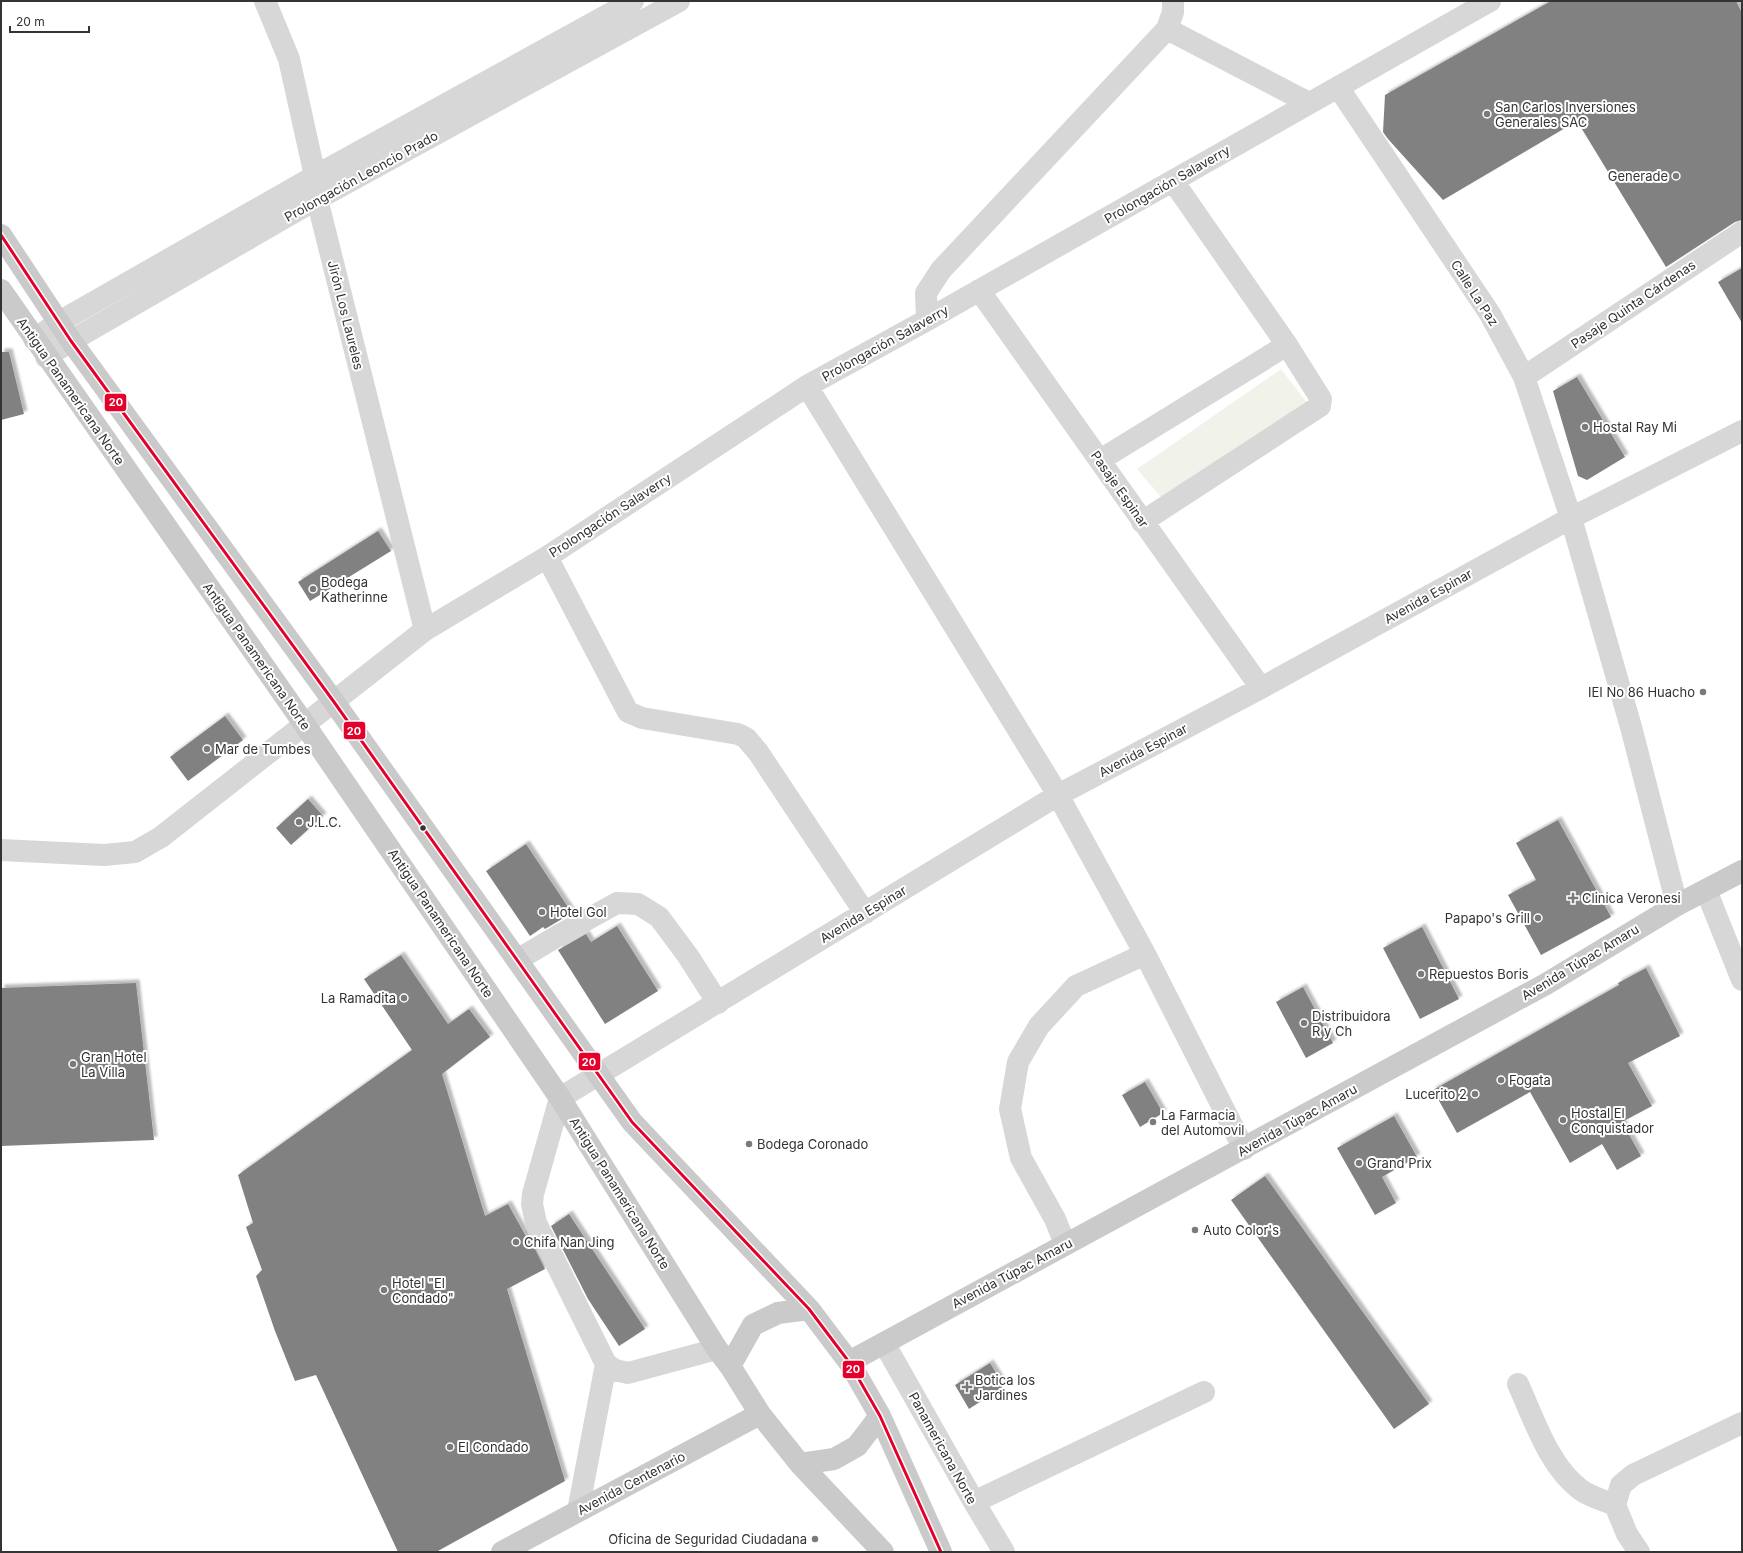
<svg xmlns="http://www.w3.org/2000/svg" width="1743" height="1553" font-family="Inter,sans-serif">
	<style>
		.green { fill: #f1f3eb }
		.building { fill: #818181; filter: url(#shadow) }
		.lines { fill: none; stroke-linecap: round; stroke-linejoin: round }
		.minor { stroke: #d7d7d7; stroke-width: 22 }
		.major { stroke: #cacaca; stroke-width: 22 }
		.bus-1-casing { stroke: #fff; stroke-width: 6 }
		.bus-1 { stroke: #e4002b; stroke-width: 3 }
		.poi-dot { fill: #7a7a7a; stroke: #fff; stroke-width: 1.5 }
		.bus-dot { fill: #333; stroke: #fff; stroke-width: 1.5 }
		.labels { text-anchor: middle; stroke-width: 4; stroke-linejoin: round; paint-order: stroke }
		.poi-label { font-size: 13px; fill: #333; stroke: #fff; text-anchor: start }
		.street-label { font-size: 13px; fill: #333; stroke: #fff }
		.line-badge { stroke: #fff; stroke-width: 1.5 }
		.badge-label { font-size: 11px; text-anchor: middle; font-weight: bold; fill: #fff }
	</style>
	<defs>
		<filter id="shadow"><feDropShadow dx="3.5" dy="-3.5" stdDeviation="1" flood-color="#0004"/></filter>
	</defs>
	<rect width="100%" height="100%" fill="#fff"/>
	<path class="green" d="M1281,369L1309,405L1167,504L1137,469Z"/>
	<path class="building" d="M1551,1H1736L1742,13V220L1735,222L1666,267L1577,121L1443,200L1388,139L1383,132L1385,95Z
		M1742,268V323L1718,282Z
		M1,352H9L24,414L1,420Z
		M1577,377L1625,457L1587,480L1578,476L1553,391Z
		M378,531L391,551L310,601L298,582Z
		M225,716L243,740L188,781L170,757Z
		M308,799L323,816L291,845L276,828Z
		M1558,820L1611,917L1541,955L1508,895L1536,880L1516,843Z
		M526,844L572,913L545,929L543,927L530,936L486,871Z
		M617,926L658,991L605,1024L558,950L586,934L591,942Z
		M1422,927L1459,999L1420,1019L1383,948Z
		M401,955L448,1024L469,1009L490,1037L442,1074L485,1216L508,1204L528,1240L530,1239L545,1269L507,1289L565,1481L436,1552H398L316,1375L295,1381L275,1331L256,1276L262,1270L246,1227L253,1223L238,1175L412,1050L364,979Z
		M1646,968L1680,1036L1628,1063L1652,1106L1622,1122L1641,1156L1617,1170L1602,1144L1570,1163L1530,1092L1457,1133L1433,1090L1619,985L1618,983Z
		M136,983L154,1140L1,1146V988Z
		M1303,987L1333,1043L1306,1058L1276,1002Z
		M1145,1082L1163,1113L1140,1127L1122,1095Z
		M1394,1116L1417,1157L1382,1177L1396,1203L1375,1215L1337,1148Z
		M1265,1176L1429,1404L1394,1429L1231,1200Z
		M569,1214L645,1329L619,1346L588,1299L551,1226Z
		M990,1363L1004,1386L969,1409L955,1385Z"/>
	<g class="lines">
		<path class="minor" d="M265,1L289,59L315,176L317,199L425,630
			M1167,29L1309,103
			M1338,87L1490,314L1524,377L1571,518L1631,727L1677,905
			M979,290L1261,688
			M927,320L926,293L941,270L1167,29L1173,12V1
			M34,339L59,322L315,176L633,1
			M46,357L71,341L317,199L679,1
			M1524,377L1742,232
			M807,386L1058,795L1145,954
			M1100,460L1287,345
			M1142,522L1320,406L1321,399L1287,345L1173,181
			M547,557L628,712L642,718L738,734L746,738L758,752L865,913
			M1,850L104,855L135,852L161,837L425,630L547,557L807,386L927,320L1490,1
			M1706,890L1742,980
			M517,960L561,934L617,903L638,904L659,917L688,956L718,1003
			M1065,1244L1055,1219L1021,1158L1010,1109L1018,1062L1039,1026L1076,986L1145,954L1244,1149
			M884,1343L974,1502L1004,1552
			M717,1349L628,1373L615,1370L606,1364L536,1223L532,1204L533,1194L560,1098L1058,795L1261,688L1571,518L1742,431
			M1518,1384C1534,1419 1549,1467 1581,1490C1590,1497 1604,1500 1615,1505
			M974,1502L1204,1392
			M578,1511L606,1364
			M1639,1552L1627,1534L1615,1505L1621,1485L1633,1475L1742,1423"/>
		<path class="major" d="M1,235L71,341L334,702L632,1122L809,1309L849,1362L880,1416L941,1552
			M1,290L305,725L560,1098L717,1349L730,1366L760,1414L800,1464L883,1552
			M849,1362L1546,984L1677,905L1742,871
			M730,1366L753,1325L778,1313L809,1309
			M800,1464L834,1459L857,1446L880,1416
			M502,1552L760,1414"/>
		<g class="bus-1-casing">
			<path id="bus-1" d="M1,235L71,341L334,702L632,1122L809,1309L849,1362L880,1416L941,1552"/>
		</g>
		<use href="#bus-1" class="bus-1"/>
	</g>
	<g class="poi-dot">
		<circle cx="1487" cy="114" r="4"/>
		<circle cx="1676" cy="176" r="4"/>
		<circle cx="1585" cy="427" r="4"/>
		<circle cx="313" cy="589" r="4"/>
		<circle cx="1703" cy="692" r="4"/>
		<circle cx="207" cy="749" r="4"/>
		<circle cx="299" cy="822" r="4"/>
		<path d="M1571 892h4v4h4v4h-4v4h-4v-4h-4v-4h4z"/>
		<circle cx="542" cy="912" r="4"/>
		<circle cx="1538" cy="918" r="4"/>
		<circle cx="1421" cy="974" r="4"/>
		<circle cx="404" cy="998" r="4"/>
		<circle cx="1304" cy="1023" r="4"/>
		<circle cx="73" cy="1064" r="4"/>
		<circle cx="1501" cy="1080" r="4"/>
		<circle cx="1475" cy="1094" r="4"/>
		<circle cx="1563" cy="1120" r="4"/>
		<circle cx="1153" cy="1122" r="4"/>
		<circle cx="749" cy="1144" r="4"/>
		<circle cx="1359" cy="1163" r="4"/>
		<circle cx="1195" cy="1230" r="4"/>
		<circle cx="516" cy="1242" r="4"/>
		<circle cx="384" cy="1290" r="4"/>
		<path d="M965 1381h4v4h4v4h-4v4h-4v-4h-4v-4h4z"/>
		<circle cx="450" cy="1447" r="4"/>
		<circle cx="815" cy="1539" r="4"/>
	</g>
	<circle class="bus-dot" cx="423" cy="828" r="3.5"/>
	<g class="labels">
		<g class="poi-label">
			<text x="1495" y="112">San Carlos Inversiones<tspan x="1495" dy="15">Generales SAC</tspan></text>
			<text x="1668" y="181" text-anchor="end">Generade</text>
			<text x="1593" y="432">Hostal Ray Mi</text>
			<text x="321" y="587">Bodega<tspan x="321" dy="15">Katherinne</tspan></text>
			<text x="1695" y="697" text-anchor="end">IEI No 86 Huacho</text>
			<text x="215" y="754">Mar de Tumbes</text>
			<text x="307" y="827">J.L.C.</text>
			<text x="1582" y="903">Clinica Veronesi</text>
			<text x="550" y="917">Hotel Gol</text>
			<text x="1530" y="923" text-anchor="end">Papapo's Grill</text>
			<text x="1429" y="979">Repuestos Boris</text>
			<text x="396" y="1003" text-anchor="end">La Ramadita</text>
			<text x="1312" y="1021">Distribuidora<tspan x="1312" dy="15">R y Ch</tspan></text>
			<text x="81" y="1062">Gran Hotel<tspan x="81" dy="15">La Villa</tspan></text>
			<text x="1509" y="1085">Fogata</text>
			<text x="1467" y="1099" text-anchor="end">Lucerito 2</text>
			<text x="1571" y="1118">Hostal El<tspan x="1571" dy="15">Conquistador</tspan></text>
			<text x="1161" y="1120">La Farmacia<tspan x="1161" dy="15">del Automovil</tspan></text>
			<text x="757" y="1149">Bodega Coronado</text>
			<text x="1367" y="1168">Grand Prix</text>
			<text x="1203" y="1235">Auto Color's</text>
			<text x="524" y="1247">Chifa Nan Jing</text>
			<text x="392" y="1288">Hotel "El<tspan x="392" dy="15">Condado"</tspan></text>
			<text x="975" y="1385">Botica los<tspan x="975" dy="15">Jardines</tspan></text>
			<text x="458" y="1452">El Condado</text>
			<text x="807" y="1544" text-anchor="end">Oficina de Seguridad Ciudadana</text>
		</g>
		<g class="street-label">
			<text transform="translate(361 176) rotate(-29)" y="5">Prolongación Leoncio Prado</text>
			<text transform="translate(1167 184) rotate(-30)" y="5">Prolongación Salaverry</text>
			<text transform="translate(1475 293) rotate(57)" y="5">Calle La Paz</text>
			<text transform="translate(1633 304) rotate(-34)" y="5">Pasaje Quinta Cárdenas</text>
			<text transform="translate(346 315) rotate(76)" y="5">Jirón Los Laureles</text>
			<text transform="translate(885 343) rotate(-29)" y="5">Prolongación Salaverry</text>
			<text transform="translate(71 391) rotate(55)" y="5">Antigua Panamericana Norte</text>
			<text transform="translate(1120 489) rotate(55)" y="5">Pasaje Espinar</text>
			<text transform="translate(610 515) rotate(-33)" y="5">Prolongación Salaverry</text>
			<text transform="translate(1428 596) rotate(-29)" y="5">Avenida Espinar</text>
			<text transform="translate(257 656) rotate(55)" y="5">Antigua Panamericana Norte</text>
			<text transform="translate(1143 750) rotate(-28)" y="5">Avenida Espinar</text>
			<text transform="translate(863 914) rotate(-31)" y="5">Avenida Espinar</text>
			<text transform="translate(441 923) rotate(56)" y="5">Antigua Panamericana Norte</text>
			<text transform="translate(1580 962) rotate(-31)" y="5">Avenida Túpac Amaru</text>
			<text transform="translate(1297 1120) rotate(-29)" y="5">Avenida Túpac Amaru</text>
			<text transform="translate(620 1193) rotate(58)" y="5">Antigua Panamericana Norte</text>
			<text transform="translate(1012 1273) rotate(-28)" y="5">Avenida Túpac Amaru</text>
			<text transform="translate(943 1448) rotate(61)" y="5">Panamericana Norte</text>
			<text transform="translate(631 1483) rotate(-28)" y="5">Avenida Centenario</text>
		</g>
	</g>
	<g class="line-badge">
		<rect x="104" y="393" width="23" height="19" rx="4" fill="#e4002b"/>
		<rect x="343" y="721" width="23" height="19" rx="4" fill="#e4002b"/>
		<rect x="578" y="1052" width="23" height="19" rx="4" fill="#e4002b"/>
		<rect x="842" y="1360" width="23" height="19" rx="4" fill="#e4002b"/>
	</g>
	<g class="badge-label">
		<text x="116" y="406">20</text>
		<text x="354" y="735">20</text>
		<text x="589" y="1066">20</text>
		<text x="853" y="1373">20</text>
	</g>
	<rect width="1743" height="1553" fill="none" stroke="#333333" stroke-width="4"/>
	<path d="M10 26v6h79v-6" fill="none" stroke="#333333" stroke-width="2"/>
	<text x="16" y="26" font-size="12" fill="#333333" stroke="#ffffff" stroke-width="3" paint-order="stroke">20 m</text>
</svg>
